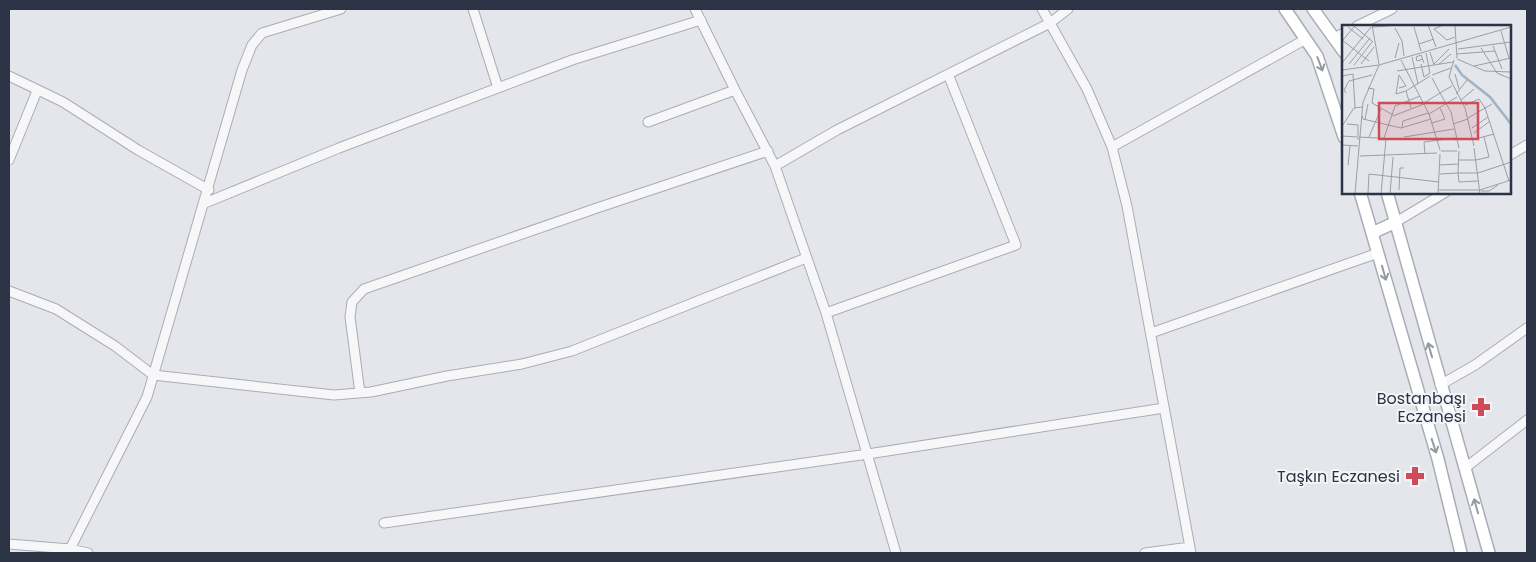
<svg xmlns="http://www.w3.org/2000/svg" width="1536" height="562" font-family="Poppins,sans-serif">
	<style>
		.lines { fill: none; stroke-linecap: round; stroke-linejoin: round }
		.street-casing { stroke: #a9adb6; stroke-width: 11 }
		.secondary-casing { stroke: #a9adb6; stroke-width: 14 }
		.street { stroke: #f7f7fa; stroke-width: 9 }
		.secondary { stroke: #fff; stroke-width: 11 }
		.oneway { stroke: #9599a2 }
		.labels { text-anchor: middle; stroke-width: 4; stroke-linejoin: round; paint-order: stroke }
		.poi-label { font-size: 16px; fill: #2b3344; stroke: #f4f5f9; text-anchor: end }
		.inset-river { fill: none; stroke: #a0b2ca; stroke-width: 2.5 }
		.inset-road { fill: none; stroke: #9a9ea8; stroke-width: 1 }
		.view { fill: #cd4c58; fill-opacity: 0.15; stroke: #cd4c58; stroke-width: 2.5 }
		.inset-edge { fill: none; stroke: #2b3344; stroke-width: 2.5 }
	</style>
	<rect width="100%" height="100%" fill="#e4e6eb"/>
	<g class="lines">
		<g class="street-casing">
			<path id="street" d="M473,9L498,88
				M695,9L735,90L775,166L826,313L896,553
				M1042,9L1087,89L1112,147L1127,206L1191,553
				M1357,26L1392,9
				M1335,37L1344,33
				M9,76L63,102L138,150L209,190
				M648,122L735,90
				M1112,147L1306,39
				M1510,155L1527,145
				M9,160L37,91
				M775,166L837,130L1050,23L1068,9
				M205,203L339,148L572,60L701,20
				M1396,222L1446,192
				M9,291L56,309L115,346L153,375L334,395L371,392L447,376L522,364L572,351L806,258
				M826,313L1016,245L948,74
				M1151,333L1378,253
				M1440,385L1475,365L1527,328
				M360,393L350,317L352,302L364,289L597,208L768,151
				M1465,468L1527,420
				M384,523L868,454L1164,408
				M9,544L70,549L88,553
				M70,549L147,397L242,70L252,45L262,33L341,9
				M1145,553L1190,547"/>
		</g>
		<g class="secondary-casing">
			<path id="secondary" d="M1285,9L1317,56L1344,137
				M1313,9L1344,52
				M1360,192L1438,459L1461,553
				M1387,192L1489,553
				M1372,233L1396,222"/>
		</g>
		<use href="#street" class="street"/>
		<use href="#secondary" class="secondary"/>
	</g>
	<defs><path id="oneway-shaft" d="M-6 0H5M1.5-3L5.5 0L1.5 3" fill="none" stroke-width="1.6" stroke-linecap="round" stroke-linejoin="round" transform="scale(1.25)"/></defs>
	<g class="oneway">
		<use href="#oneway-shaft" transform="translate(1320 64) rotate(69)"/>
		<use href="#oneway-shaft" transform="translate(1384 273) rotate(74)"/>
		<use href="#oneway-shaft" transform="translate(1430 350) rotate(-106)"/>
		<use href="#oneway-shaft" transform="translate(1434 446) rotate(72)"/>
		<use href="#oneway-shaft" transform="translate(1476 506) rotate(-106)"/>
	</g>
	<defs>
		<g id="pharmacy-bare" transform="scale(1.5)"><path d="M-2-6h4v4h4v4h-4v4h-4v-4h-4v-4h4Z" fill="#cd4c58" stroke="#f4f5f9" stroke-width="2.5" paint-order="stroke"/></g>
	</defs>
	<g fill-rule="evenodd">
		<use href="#pharmacy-bare" x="1481" y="407"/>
		<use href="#pharmacy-bare" x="1415" y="476"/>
	</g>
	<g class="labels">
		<g class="poi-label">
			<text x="1466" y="404">Bostanbaşı<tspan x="1466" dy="18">Eczanesi</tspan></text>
			<text x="1400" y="482">Taşkın Eczanesi</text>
		</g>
	</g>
	<g transform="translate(1342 25)">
		<rect width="169" height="169" fill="#e4e6eb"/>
		<path class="inset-river" d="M113,40L120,50L148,72L169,99"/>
		<path class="inset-road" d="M30,0L37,39M86,0L94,22M101,0L92,4L105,15L113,12M113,0L115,33M12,1L31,17M6,2L21,14M31,2L58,0M72,2L79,26M53,3L60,16L62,31M159,6L167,33M0,15L27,36M0,16L12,2M77,19L92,14M151,21L160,44M139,23L155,48L169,54M116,24L169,17M84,28L88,48M115,29L153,26M70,32L76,59M53,33L57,18M81,34L75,36L74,32L79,30L82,38M115,34L143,46L169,47M59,35L87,89L98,125M112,35L107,52L123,83L132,121M0,38L29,2M7,39L28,13M19,39L32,22M79,39L82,52L88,48M92,39L107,24M97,39L109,29M12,40L30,17M92,40L111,37M132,41L169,33M0,45L37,40L169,2M55,46L92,40L88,27M113,49L117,64M57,50L54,69L64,66M90,50L109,43M0,51L11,49L13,83M110,61L98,68L109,87L117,123M26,63L32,64L30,78L51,90M57,63L64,61L57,50M4,68L2,65L7,56L30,50M114,69L125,55M119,75L132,64M82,78L98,68L90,53M123,80L137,74L143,83L167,156M69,83L64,66L88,51M87,89L115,72M20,91L21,94L59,103L89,94M51,91L82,79M126,93L150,79M23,94L26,79M90,98L103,94L98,83M5,99L16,100V115M111,99L126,94M0,101L12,83L20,82M60,103L61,96L86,88M130,103L146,92M132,108L148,96M0,111L15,112M17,112L53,114M27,112L39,84M62,112L112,104M42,113L53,81L78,71M133,114L152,109M0,120L16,121M132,123L138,169M99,126H115M117,126L116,148H136L169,137M83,129L82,117L114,113M18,131L95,128M116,135H133M134,135L147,132L142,112M6,140L8,121M98,140L116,139M98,149L116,148L117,157L136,156M57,165L58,143H62M97,165H137M138,165L169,155M139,166H147L156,160M26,168L27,149L97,157M13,169L21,77L37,40M39,169L44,114M48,169L51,132M96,169L98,129"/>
		<path class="view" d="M37,78H136V114H37Z"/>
		<rect width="169" height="169" class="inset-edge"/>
	</g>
	<rect width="1536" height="562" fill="none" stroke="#2b3344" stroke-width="20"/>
</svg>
